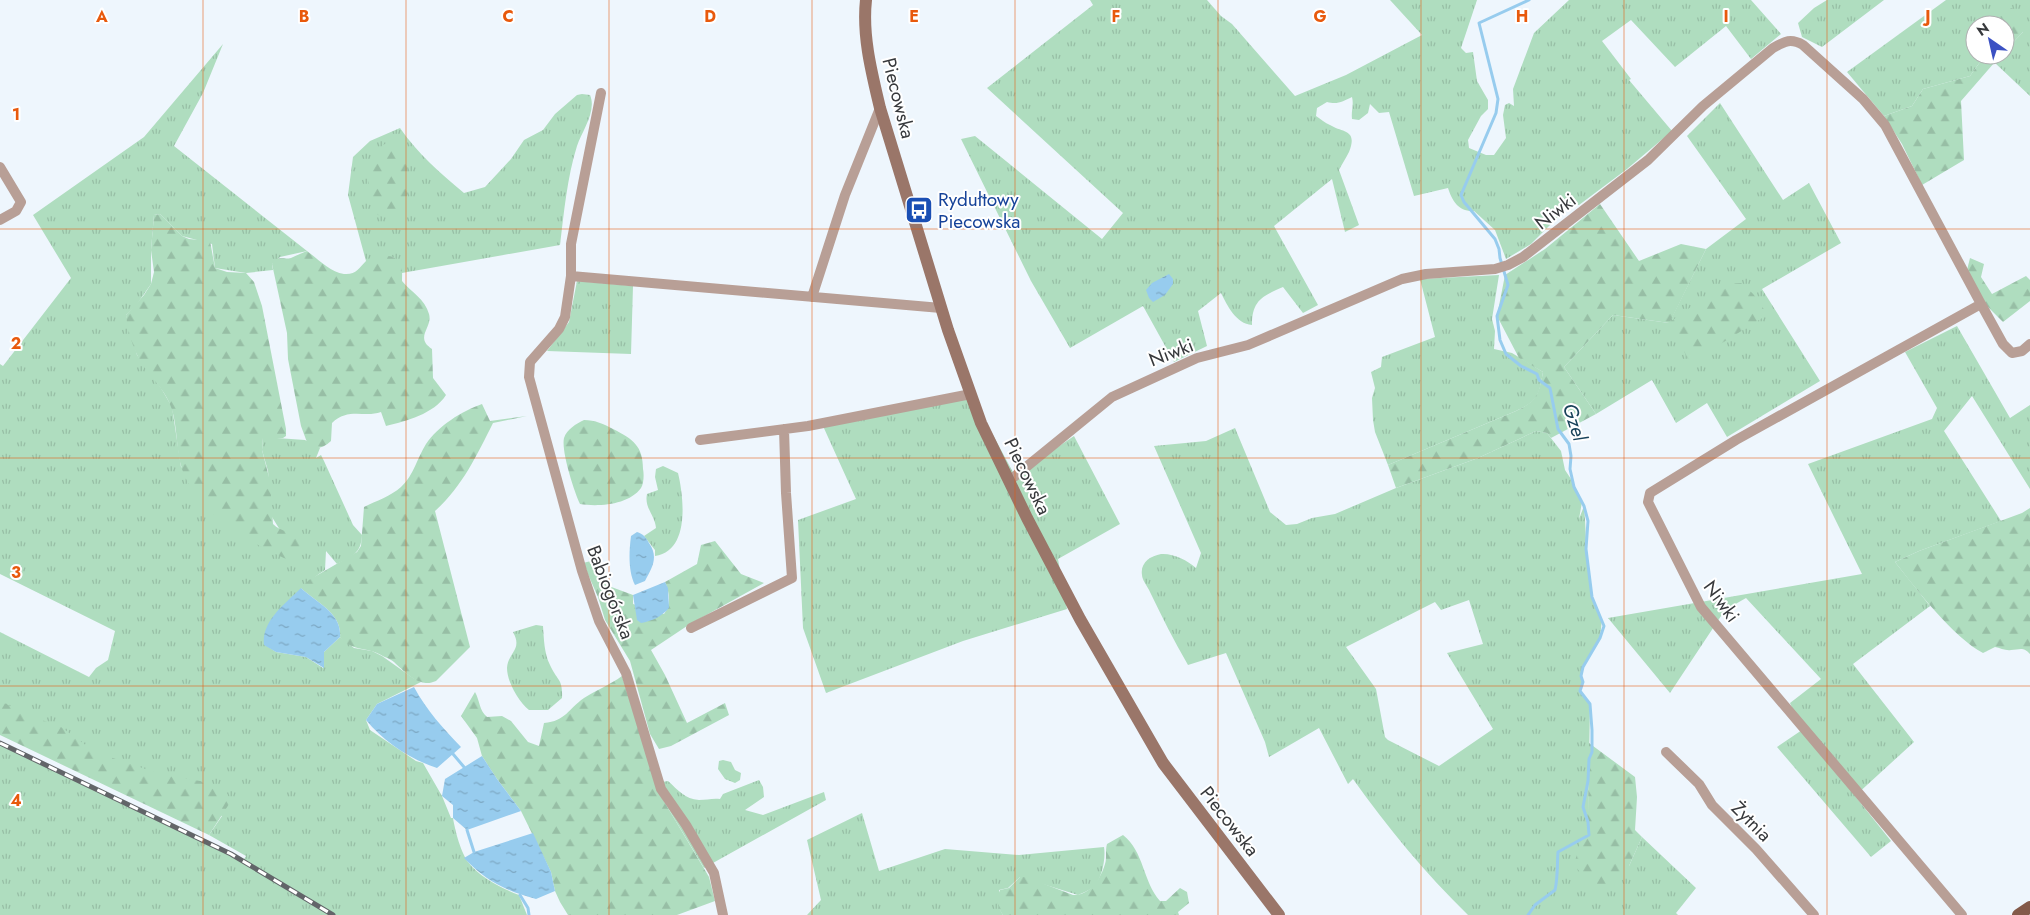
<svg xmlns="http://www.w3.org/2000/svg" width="2030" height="915" font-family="Jost,sans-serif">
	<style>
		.grass { fill: url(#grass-tufts); fill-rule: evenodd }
		.forest { fill: url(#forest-firs) }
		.water { fill: url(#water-ripples) }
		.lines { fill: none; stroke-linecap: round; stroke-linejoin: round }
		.stream { stroke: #97ccee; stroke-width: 3 }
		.street { stroke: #b89f96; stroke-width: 10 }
		.secondary { stroke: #9a7669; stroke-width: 12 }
		.primary { stroke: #835949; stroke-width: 12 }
		.rail-casing { stroke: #626569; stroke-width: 5 }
		.rail { stroke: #fff; stroke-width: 3; stroke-dasharray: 9; stroke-linecap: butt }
		.grid { fill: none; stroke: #e8590c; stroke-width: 1; stroke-opacity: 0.55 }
		.labels { text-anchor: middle; stroke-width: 4; stroke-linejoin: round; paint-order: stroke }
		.street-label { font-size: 19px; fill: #37393c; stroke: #fff }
		.transit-label { font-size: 19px; fill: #164399; stroke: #fff; text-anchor: start }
		.water-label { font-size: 20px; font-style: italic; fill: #19435a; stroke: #fff }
		.grid-label { font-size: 16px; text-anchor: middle; font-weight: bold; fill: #e8590c; stroke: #fff; stroke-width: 4; stroke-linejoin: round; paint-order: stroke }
	</style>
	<defs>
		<pattern id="grass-tufts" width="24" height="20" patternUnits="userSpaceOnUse" patternTransform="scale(1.25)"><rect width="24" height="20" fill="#afddbf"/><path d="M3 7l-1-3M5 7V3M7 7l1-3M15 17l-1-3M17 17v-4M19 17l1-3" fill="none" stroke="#97bea5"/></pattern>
		<pattern id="forest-firs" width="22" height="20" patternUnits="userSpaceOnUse" patternTransform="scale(1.25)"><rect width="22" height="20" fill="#afddbf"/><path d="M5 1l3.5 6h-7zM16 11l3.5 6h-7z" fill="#97bea5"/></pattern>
		<pattern id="water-ripples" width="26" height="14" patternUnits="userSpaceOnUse" patternTransform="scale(1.25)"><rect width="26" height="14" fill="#97ccee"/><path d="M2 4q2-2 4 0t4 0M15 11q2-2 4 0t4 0" fill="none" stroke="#7ca7c2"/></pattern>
	</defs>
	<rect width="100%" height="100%" fill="#eef6fd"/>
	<path class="grass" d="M1090,0H1207L1221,16L1232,24L1295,96L1346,75L1422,35L1390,0H1477L1461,48L1466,53L1473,52L1477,81L1488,100V109L1481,116L1468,140L1469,148L1486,155H1494L1506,138L1503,115L1505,105L1509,103L1514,106L1513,89L1534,33L1569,0H1751L1781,34L1751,59L1726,26L1675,67L1631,20L1602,41L1631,79L1629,80L1672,131L1627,169L1579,205H1570L1531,244L1506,259L1495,230L1474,211C1459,212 1452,201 1448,188L1414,196L1389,112L1379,113L1370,104L1368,113L1359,120L1352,119C1351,111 1354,105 1352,97C1343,101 1338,105 1327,102L1317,108L1316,116C1321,119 1325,123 1330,125C1343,133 1358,129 1349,152C1346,158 1342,164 1339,170L1359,225L1345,232L1332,179L1274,226L1318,305L1303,313L1283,287C1263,296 1252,300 1252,325C1236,324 1227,305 1221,293L1198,311L1207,346L1174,362L1143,306L1070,348L1031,281L961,139L975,136L1102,239L1123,213L987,88L1093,5Z
		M1827,0H1884L1822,47L1802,37L1798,23L1814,8Z
		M1946,0H2030V96L1994,62L2001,55H2005V51L2023,32L1998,21L1999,25H1975V55H1985L1970,76L1923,89L1912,106L1884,116L1847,72Z
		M223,44L203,93L174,146L307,251L280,257L272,264L273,270L246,273L215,268L212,244L182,236L160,214L154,215L151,250V284L137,304L126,315L137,355L161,388L172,407L181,467L280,530L272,517L268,471L262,450L263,437L305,440L320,448L316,458L321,455L324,461L353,525L362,535C361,554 352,556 337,564L326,551L325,570C291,592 283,611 264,644L276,652L306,657L323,668L324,652L340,637L354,648L372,651L382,656L413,678L421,682L377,704L366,720L370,730L416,761L423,763L442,796L451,818H453C455,830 461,854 469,863C479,877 503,889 519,895L527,915H0V741L243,861L246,856L209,835L222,816L0,719V632L89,677L96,668L108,660L115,631L0,574V364L3,366L71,278L33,215L144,137Z
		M582,94L590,95C597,111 582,131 577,146C567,178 564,212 560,245L402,273L393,257L366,261L348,195L353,157L370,141L400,128C418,154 440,173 464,193L485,187L511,159L524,140L543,130L555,114L577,95Z
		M1720,103L1783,200L1809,183L1841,243L1762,289L1820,381L1727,437L1707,403L1676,423L1652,380L1596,414L1564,367L1613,315L1669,323L1706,249L1746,219L1687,136Z
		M1499,275L1492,319L1495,331L1494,349L1512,353L1543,372C1539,395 1538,401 1516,411L1388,465L1375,432L1373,420L1372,398L1375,388L1371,372L1381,367L1382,357L1435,337L1420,279Z
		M577,281L633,286L631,354L547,351L569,322Z
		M1957,326L2010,418L2030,405V489L1972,396L1944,431L2001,521L1919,551L1895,562L1930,606L1853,664L1914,742L1855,796L1891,841L1871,857L1777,747L1802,730L1790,703L1821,679L1746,598L1725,610L1670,693L1608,618L1862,574L1808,464L1932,419L1937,408L1905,352Z
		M971,394L1015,476L1074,436L1120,524L1058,559L1067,609L963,641L826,693L803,628L798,520L856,499L823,426Z
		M1235,428L1270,512L1286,525L1297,524L1312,518L1335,514L1396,488L1478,458L1536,431L1547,433L1561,451L1565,470L1573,482L1582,502L1579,519L1584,506C1587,536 1585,595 1602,619L1600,638L1583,667L1581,676L1583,682L1580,691L1590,704L1588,822L1629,866L1642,837L1696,888L1676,913L1678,915H1468C1425,873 1388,828 1353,779L1348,784L1319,728L1269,757L1265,742L1226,653L1188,665C1174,641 1162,617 1150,592C1148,587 1142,580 1142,575C1140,563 1150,556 1161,554C1173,553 1187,560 1196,568L1201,553L1154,446L1206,441ZM1469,600L1483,644L1447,653L1493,729L1439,766L1388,740L1385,737L1376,689L1346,647L1435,602L1441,610Z
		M663,466L678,473C684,498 690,551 655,556V550L644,536L656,528C655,515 644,508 647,494L658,490L655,477L656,469Z
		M536,625L543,626C544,639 544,653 550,665C557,681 563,678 562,698L548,710H529C519,702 507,682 507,668C508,652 523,650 513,632Z
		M723,760L731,762L735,770L741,773L740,780L735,783L725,779L718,769L719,761Z
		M759,780L763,787L764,797L745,810L763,815L824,792L826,800L704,868L659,793L656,783L668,781C678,790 685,799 699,800C706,800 713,798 720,799L723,794Z
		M862,813L879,871L945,849L1019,855L1104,847C1106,858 1102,881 1092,888C1088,891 1082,893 1078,895L1020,877L1008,888L999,890L1000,910L1003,915H807L821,900L807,840Z"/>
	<path class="forest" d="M2011,8L2021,11L2023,32L2005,51V25H1999L1998,21Z
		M1985,55H2001L1961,101L1964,160L1922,185L1902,144L1884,116L1912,106L1923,89L1970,76Z
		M391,141L406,154L409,185L405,207C375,231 367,206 369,178C369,173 368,167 370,163C373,152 381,145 391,141Z
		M1600,204L1639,261L1681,244L1706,249L1670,322L1723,284L1741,283C1754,293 1760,302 1767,315L1690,363L1669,323L1613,315L1564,367L1596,414L1551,438L1547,433L1536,431L1478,458L1396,488L1388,465L1516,411C1537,401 1539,394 1543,372L1519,358L1497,316L1505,275L1545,249Z
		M160,214L182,236L189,239L210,241L215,268L227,272L246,273L254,282L262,306L286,429V436L283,438H263L262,450L270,481L273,524C281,532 292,532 301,538L298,556L286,559C244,539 192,511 180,462C176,444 177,418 169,402C163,389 153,379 145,368C134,353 128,333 126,315L144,295L151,284L154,272L151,250L154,215Z
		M307,251C318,259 330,272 344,274C356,275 359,268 366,261C374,254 393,253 399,262C403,267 402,275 402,281C411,292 425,299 429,314C433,328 414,337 432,349L433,378L446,395C434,414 406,421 386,426L381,412C365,418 348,407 332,423L331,441C323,448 318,450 308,445L301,426L288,359L287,333L272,264C277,255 283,260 291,258C296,256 301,253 307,251Z
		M1970,258L1984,264L1981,277L1992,294L2026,276L2030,280V301L2003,322L1983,302L1967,270Z
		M482,404L490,421L527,416L493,423C477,455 462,487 435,511L470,647L436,681C431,683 427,684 421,682C411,679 404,671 396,664C392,659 384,657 379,654C365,647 351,651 340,637C342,613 317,603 301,588L309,580L357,552L361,546L364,507C376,501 391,496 401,487C414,475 417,458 426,444C438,426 462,411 482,404Z
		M584,420C595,420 604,424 613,429C633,439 643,446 643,469C644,474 644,483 641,488C629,505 598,507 580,504C574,491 561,451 564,438C567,429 576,424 584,420Z
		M2030,508V654C2023,646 2019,650 2011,650C2006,651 2000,648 1995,647L1983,653C1954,638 1916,589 1895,562L1919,551L2022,513Z
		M715,541L741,574L764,583L690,624L651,650L665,675L687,723L725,703L729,715L671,746L659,749L650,734L630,661L605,620L598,597L583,563L591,561L596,565L606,585L633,595V604L664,614C671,605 670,593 665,582L697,564L701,545Z
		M622,676L659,793L709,877L715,901L677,915H568L560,902L555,891L551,872L521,811L497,779L482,756L477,738L461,716L475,692C480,701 479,710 487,717L502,716L511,721L528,742L539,746L544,723C566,721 568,709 584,698C596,690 610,685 622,676Z
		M0,701L31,716L61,727L91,749L107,756L163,775L200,781L224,788L231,801L209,835L0,735Z
		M1589,743L1635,777L1637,797L1635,830L1642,837L1629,866L1597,892L1574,865L1588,813Z
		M1123,835C1144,851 1143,882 1160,901H1166L1180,888L1187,892L1189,903L1178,912L1179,915H1003C997,907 996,899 1000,890L1009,888L1020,877H1026L1073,895C1090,896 1101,878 1105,864C1107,858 1105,851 1107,844Z"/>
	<path class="water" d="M1169,274L1173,279V284L1165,295L1153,302L1149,298L1146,290L1152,283Z
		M637,532C643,534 646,537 649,543C659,557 652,568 645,581L635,585C628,571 629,552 631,536Z
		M665,582L668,588L669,608C661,617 652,621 641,623L637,620L633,595Z
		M301,588C317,603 342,613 340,637L324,652V668L306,657L276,652L264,645C261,621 286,603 301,588Z
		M414,687C427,711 443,728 461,747L437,768C410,759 384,742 366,720L377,704Z
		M482,756L497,779L521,811L467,830L453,818V805L442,796L445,779Z
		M533,833L551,872L555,891L536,899C506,891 486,881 464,858L474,852Z"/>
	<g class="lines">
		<path class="stream" d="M453,754L464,767
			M467,830L474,852
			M520,895L528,908L529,915
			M1528,915L1535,905L1555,890C1558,877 1557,865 1558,852L1589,835L1588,822L1583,807L1588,781L1589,759L1592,752V730L1590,704L1580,691L1583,682L1581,676L1583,667L1600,638L1604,626L1592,597L1586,549L1588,521L1584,506L1574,487L1570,469L1571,456L1569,444L1558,429L1550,388L1539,380L1537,374L1521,366L1506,354L1500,340L1497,316L1508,285L1500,258L1499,249L1495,239L1464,202L1461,195L1496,113L1498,99L1479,23L1529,0"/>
		<path class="street" d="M601,93L571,244V276L565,317L559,329L530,362L529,377L582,571L599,621L626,673L661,789L686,825L714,873L723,915
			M0,167L21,202L16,211L0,220
			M571,276L941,308
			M812,297L845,195L880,108
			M700,440L808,426L971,394
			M1009,481L1112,397L1197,358L1248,345L1402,279L1426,274L1495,269L1508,265L1523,257L1648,160L1703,106L1773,48C1785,41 1791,38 1803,45L1863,99L1885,125L1981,304
			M691,628L792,578L786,493L784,429
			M1666,752L1699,784L1712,805L1756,849L1814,915
			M1962,915L1701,607L1648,502L1650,493L1736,440L1981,304L2003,344L2012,353L2022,351L2030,344"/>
		<path class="secondary" d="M866,0C862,36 872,74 880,108L948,330L981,423L1027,518L1080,619L1163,763L1279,915"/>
		<path class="primary" d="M2018,915L2030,907"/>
		<g class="rail-casing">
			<path id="rail" d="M0,743L231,854L333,915"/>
		</g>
		<use href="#rail" class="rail"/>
	</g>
	<path class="grid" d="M203,0V915M406,0V915M609,0V915M812,0V915M1015,0V915M1218,0V915M1421,0V915M1624,0V915M1827,0V915M0,229H2030M0,458H2030M0,686H2030"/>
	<defs>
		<g id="bus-square" transform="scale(1.4375)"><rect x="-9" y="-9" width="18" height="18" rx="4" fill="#1a4fb4" stroke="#fff"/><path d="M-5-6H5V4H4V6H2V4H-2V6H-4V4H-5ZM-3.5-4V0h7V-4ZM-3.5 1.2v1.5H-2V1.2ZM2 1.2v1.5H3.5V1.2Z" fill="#fff"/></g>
	</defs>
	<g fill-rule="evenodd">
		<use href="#bus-square" x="919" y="210"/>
	</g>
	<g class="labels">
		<g class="street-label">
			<text transform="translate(899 98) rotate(76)" y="7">Piecowska</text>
			<text transform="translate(1555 211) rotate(-37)" y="7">Niwki</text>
			<text transform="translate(1171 352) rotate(-21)" y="7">Niwki</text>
			<text transform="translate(1028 476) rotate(64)" y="7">Piecowska</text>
			<text transform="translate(611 592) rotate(69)" y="7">Babiogórska</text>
			<text transform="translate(1722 601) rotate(54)" y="7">Niwki</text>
			<text transform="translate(1230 821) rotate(52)" y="7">Piecowska</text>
			<text transform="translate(1752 821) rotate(45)" y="7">Żytnia</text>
		</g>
		<g class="transit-label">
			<text x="938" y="206">Rydułtowy<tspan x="938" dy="22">Piecowska</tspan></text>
		</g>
		<g class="water-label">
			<text transform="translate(1575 422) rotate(72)" y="7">Gzel</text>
		</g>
	</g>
	<g class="grid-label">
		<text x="102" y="22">A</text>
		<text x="304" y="22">B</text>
		<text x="508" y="22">C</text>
		<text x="710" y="22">D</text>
		<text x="914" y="22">E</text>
		<text x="1116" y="22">F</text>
		<text x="1320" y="22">G</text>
		<text x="1522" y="22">H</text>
		<text x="1726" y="22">I</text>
		<text x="1928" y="22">J</text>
		<text x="16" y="120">1</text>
		<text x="16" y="349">2</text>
		<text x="16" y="578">3</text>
		<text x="16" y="806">4</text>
	</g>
	<g transform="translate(1990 40) rotate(326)"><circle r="24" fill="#ffffff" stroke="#afb0b1"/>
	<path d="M0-4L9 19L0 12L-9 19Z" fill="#3b51c3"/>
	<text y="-8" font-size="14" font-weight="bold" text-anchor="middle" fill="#37393c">N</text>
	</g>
</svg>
